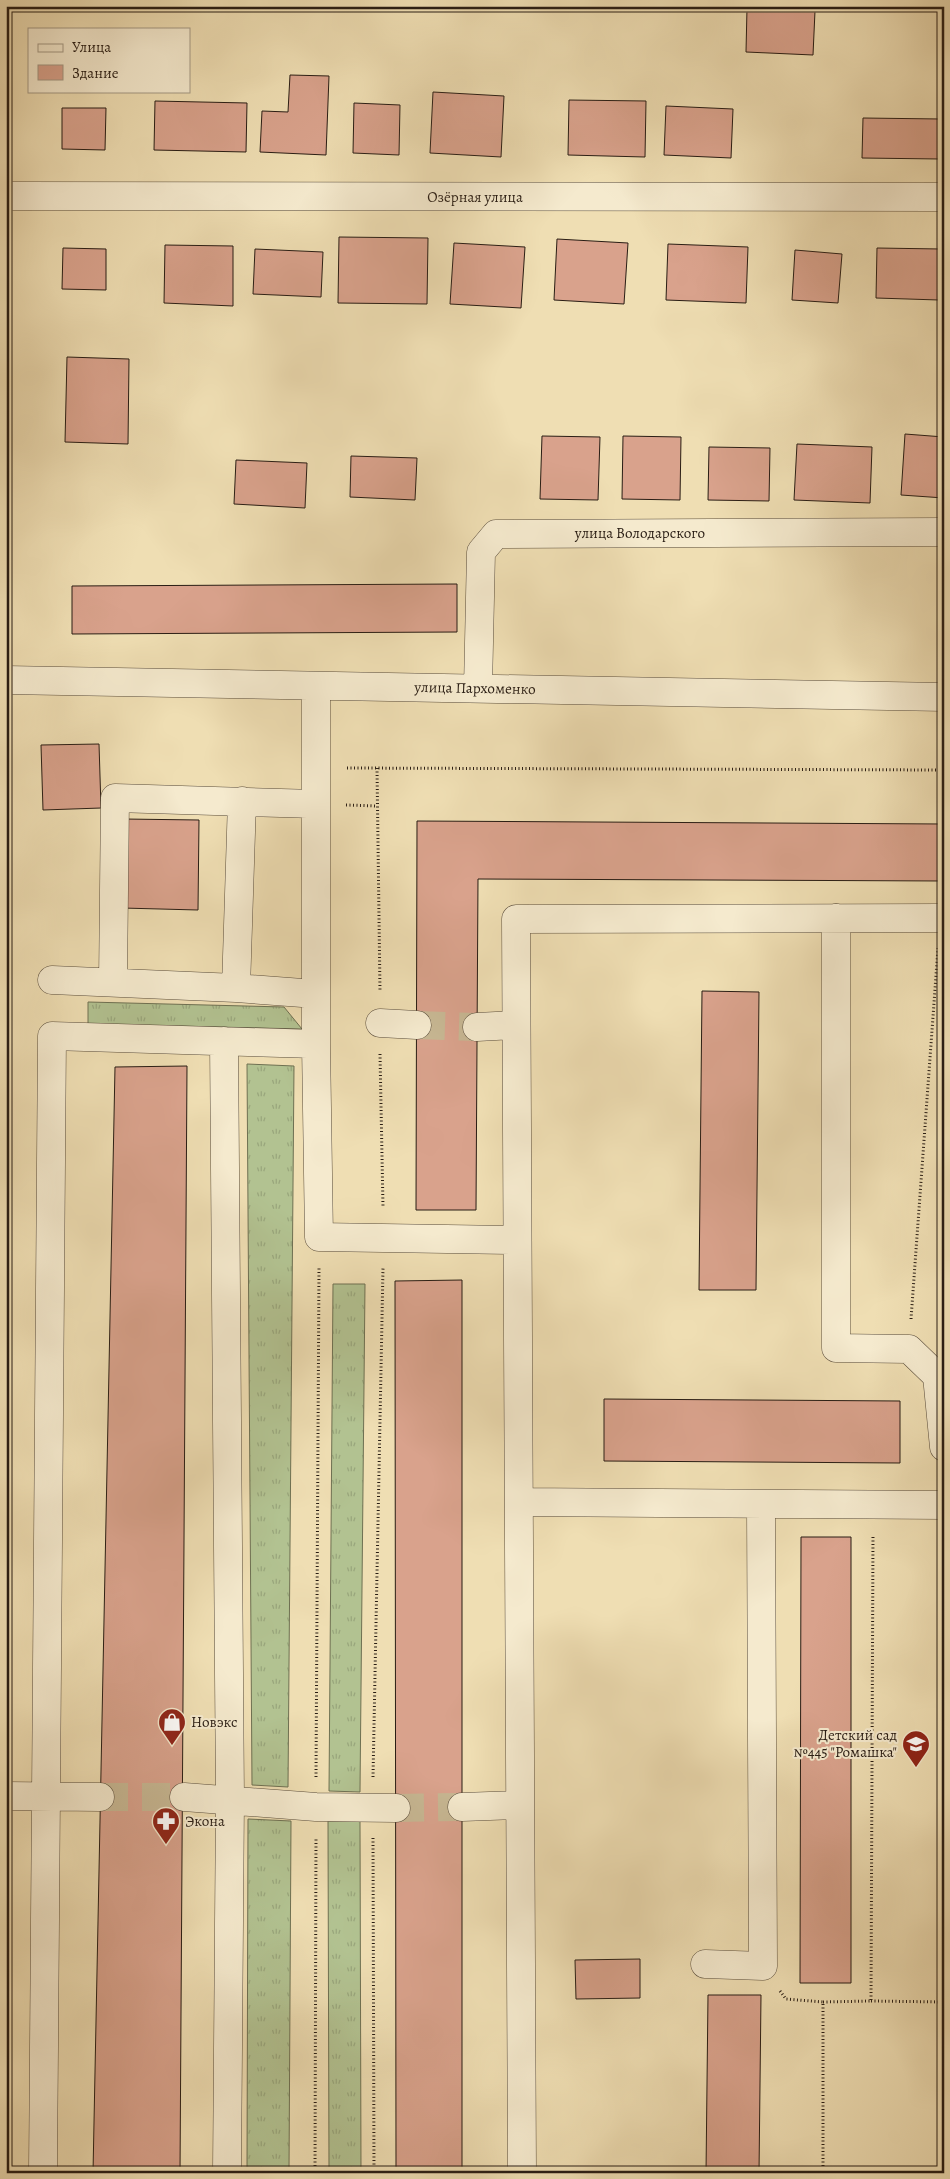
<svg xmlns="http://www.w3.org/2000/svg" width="950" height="2179" font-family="Alegreya,serif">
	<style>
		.grass { fill: url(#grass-tufts); stroke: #6e7052 }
		.building { fill: #d9a28c; stroke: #291d14 }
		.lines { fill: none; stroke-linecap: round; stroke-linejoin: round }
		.minor-tunnel { stroke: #c7b793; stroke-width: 28; stroke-dasharray: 28 14; stroke-linecap: butt }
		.minor-casing { stroke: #5a4d3c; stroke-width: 29 }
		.path { stroke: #291d14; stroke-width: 3; stroke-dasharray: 1 2.5; stroke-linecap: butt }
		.minor { stroke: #f5eace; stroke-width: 28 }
		.labels { text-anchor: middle; stroke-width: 4; stroke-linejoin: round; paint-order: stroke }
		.street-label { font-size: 15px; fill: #291d14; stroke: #f5eace }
		.poi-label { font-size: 15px; fill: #291d14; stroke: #f5eace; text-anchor: start }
	</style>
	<defs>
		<pattern id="grass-tufts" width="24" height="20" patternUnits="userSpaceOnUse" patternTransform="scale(1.25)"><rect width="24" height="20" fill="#b2c291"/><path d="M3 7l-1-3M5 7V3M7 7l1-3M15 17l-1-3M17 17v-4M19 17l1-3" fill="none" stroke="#99a67c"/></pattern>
	</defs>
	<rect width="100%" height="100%" fill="#efdeb3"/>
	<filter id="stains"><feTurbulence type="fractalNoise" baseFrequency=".004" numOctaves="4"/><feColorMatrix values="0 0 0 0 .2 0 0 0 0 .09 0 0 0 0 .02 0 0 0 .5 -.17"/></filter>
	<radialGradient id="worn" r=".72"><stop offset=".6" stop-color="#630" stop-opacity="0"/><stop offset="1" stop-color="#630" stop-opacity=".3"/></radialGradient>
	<path class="grass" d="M88,1002L284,1007L302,1029L88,1024Z
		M247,1064L294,1066L288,1787L252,1785Z
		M333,1284H365L360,1792L329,1791Z
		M248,1819L291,1821L289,2173H247Z
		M328,1821H360L361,2173H329Z"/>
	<path class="building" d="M747,8L815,11L813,55L746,52Z
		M290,75L329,76L326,155L260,152L262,111L288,112Z
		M433,92L504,96L501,157L430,153Z
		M569,100L646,101L645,157L568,155Z
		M155,101L247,103L246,152L154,150Z
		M354,103L400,105L399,155L353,153Z
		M666,106L733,109L731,158L664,155Z
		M62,108H106L105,150L62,149Z
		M863,118L941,119L940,159L862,158Z
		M339,237L428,238L427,304L338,303Z
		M557,239L628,243L624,304L554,300Z
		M454,243L525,247L521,308L450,304Z
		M668,244L748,247L746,303L666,300Z
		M165,245L233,246V306L164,303Z
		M63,248L106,249V290L62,289Z
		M877,248L941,249L939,300L876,298Z
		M255,249L323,252L321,297L253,294Z
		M795,250L842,254L838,303L792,300Z
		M67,357L129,359L128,444L65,442Z
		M905,434L944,437V498L901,495Z
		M542,436L600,437L598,500L540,499Z
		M623,436L681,437L680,500L622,499Z
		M797,444L872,447L870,503L794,500Z
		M709,447L770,448L769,501L708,500Z
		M351,456L417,458L415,500L350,497Z
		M236,460L307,463L305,508L234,504Z
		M457,584V632L72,634V586Z
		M99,744L101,808L43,810L41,745Z
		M124,819L199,820L198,910L122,908Z
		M417,821L944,824V881L478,879L476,1210H416Z
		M702,991L759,992L756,1290H699Z
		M187,1066L180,2173H93L115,1067Z
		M462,1280V2173H396L395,1281Z
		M604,1399L900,1401V1463L604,1461Z
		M801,1537H851V1983H800Z
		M640,1959V1998L576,1999L575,1960Z
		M708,1995H761L759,2173H706Z"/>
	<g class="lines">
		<path class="minor-tunnel" d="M417,1025L477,1027
			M100,1797H184
			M396,1808L462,1807"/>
		<g class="minor-casing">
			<path id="minor" d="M6,196L944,197
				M6,680L944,697
				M316,686V1044L319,1237L517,1240
				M478,688L481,552L496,534L944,532
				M836,918V1348L909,1349L937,1376L944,1447
				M52,980L236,988L316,994
				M113,982L115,798L316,804
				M236,988L242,801
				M380,1023L417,1025
				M477,1027L516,1025
				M224,1041L230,1799L227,2173
				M519,1502L944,1505
				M6,1796L100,1797
				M184,1797L316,1807L396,1808
				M462,1807L520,1805
				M705,1964L763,1966L761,1504
				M43,2173L52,1036L316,1044
				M522,2173L516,919L944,918"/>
		</g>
		<path class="path" d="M347,768L944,770
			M377,768L380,992
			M346,805L377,806
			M380,1054L383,1207
			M911,1319L938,948
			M316,1777L319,1268
			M373,1777L383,1268
			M373,1838L374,2173
			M780,1991L786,1999L823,2002V2173
			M871,2001L944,2002
			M823,2002L871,2001L873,1535
			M315,2173L316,1838"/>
		<use href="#minor" class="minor"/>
	</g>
	<defs>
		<g id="shop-pin" transform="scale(1.4375)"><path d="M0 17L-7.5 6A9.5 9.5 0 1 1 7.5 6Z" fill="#8f2418" stroke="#f5eace"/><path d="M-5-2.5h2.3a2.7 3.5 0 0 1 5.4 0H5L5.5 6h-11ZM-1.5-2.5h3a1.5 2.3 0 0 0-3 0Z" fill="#fff"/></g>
		<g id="school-pin" transform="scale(1.4375)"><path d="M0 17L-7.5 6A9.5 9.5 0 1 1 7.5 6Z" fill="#8f2418" stroke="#f5eace"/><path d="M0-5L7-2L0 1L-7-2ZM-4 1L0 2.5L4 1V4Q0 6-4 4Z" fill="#fff"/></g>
		<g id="pharmacy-pin" transform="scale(1.4375)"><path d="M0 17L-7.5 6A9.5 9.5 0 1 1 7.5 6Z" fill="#8f2418" stroke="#f5eace"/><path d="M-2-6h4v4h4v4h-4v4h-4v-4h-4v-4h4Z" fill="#fff"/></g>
	</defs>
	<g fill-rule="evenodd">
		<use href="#shop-pin" x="172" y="1722"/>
		<use href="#school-pin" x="916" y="1744"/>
		<use href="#pharmacy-pin" x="166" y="1821"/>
	</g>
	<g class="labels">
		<g class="street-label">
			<text x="475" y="202">Озёрная улица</text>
			<text x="640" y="538">улица Володарского</text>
			<text transform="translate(475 688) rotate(1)" y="5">улица Пархоменко</text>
		</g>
		<g class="poi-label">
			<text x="191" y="1727">Новэкс</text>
			<text x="897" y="1740" text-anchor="end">Детский сад<tspan x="897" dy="17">№445 "Ромашка"</tspan></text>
			<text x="185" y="1826">Экона</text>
		</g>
	</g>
	<rect width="950" height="2179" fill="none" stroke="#efdeb3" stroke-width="25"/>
	<rect x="8" y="8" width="935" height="2164" fill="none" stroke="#291d14" stroke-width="2.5"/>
	<rect x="12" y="12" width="925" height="2154" fill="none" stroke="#291d14"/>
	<rect x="28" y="28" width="162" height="65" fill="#f5eace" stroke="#a39884"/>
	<rect x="38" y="44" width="25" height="8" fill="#f5eace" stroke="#a39884"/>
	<text x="72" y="52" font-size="15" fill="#291d14">Улица</text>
	<rect x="38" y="65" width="25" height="15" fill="#d9a28c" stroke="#a39884"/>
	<text x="72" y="78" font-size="15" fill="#291d14">Здание</text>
	<rect width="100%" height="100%" filter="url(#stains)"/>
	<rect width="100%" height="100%" fill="url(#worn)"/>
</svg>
